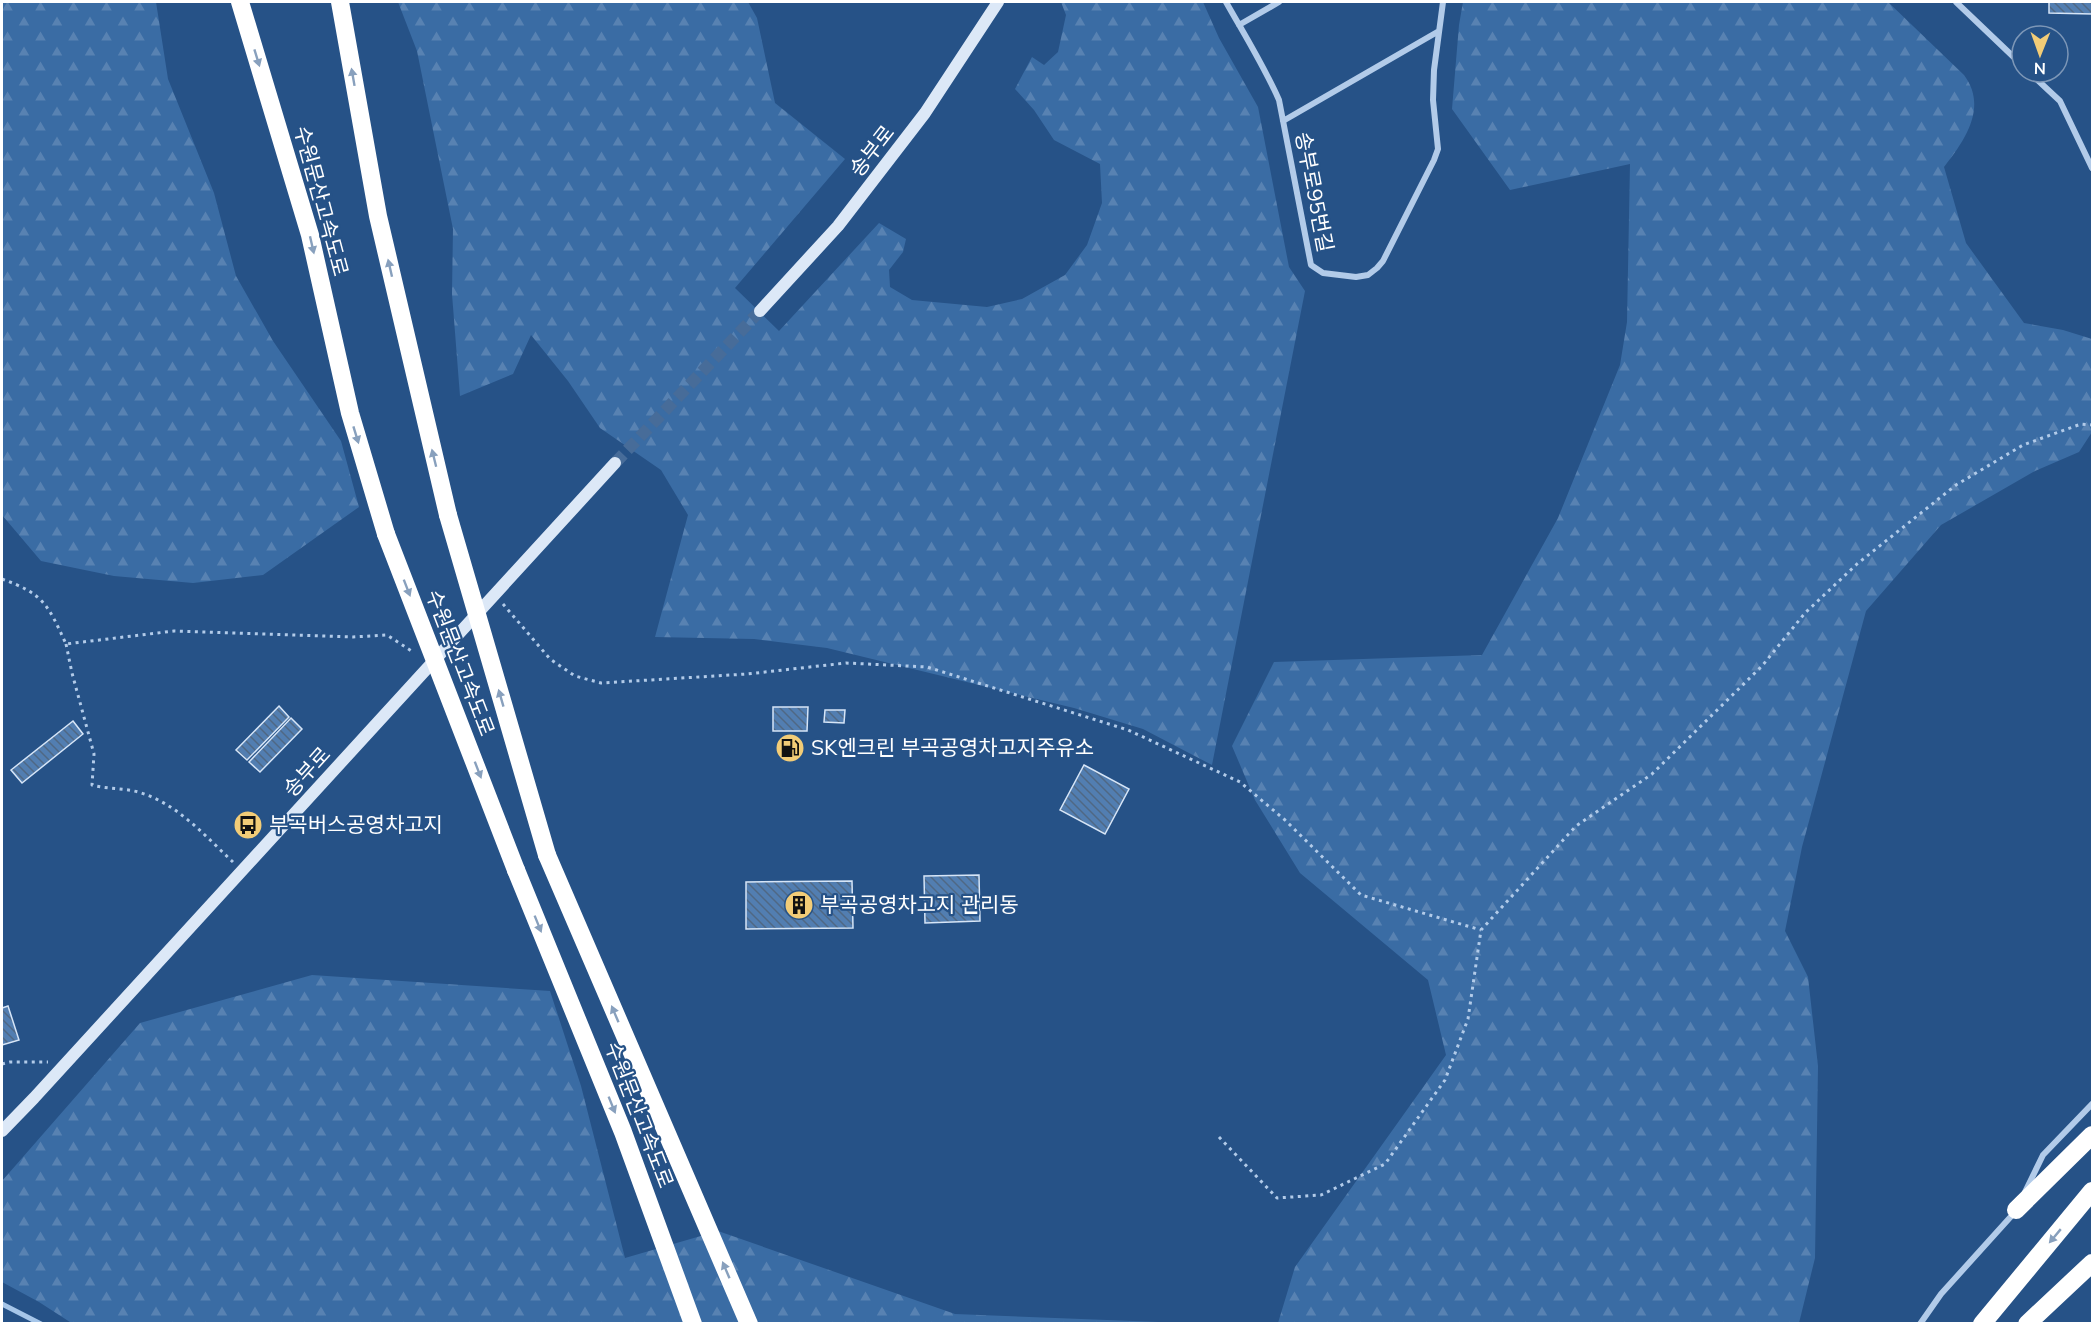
<svg xmlns="http://www.w3.org/2000/svg" width="2094" height="1325" font-family="Mulish,'Noto Sans KR',sans-serif">
	<style>
		.forest { fill: url(#forest-firs) }
		.lines { fill: none; stroke-linecap: round; stroke-linejoin: round }
		.stream { stroke: #a6c6e9; stroke-width: 5 }
		.building { fill: url(#building-back-hatch); stroke: #d6e5f7; stroke-width: 1.5 }
		.secondary-tunnel { stroke: #476c99; stroke-width: 12; stroke-dasharray: 12 6; stroke-linecap: butt }
		.path { stroke: #b2cbe9; stroke-width: 3; stroke-dasharray: 3 4.5; stroke-linecap: butt }
		.street { stroke: #b2cbe9; stroke-width: 6 }
		.secondary { stroke: #dce8f7; stroke-width: 12 }
		.highway { stroke: #fff; stroke-width: 18 }
		.highway-bridge { stroke: #fff; stroke-width: 18 }
		.oneway { fill: #88a0bd }
		.labels { text-anchor: middle; stroke-width: 4.5; stroke-linejoin: round; paint-order: stroke }
		.street-label { font-size: 21px; fill: #fff; stroke: #265287 }
		.poi-label { font-size: 21px; fill: #fff; stroke: #265287; text-anchor: start }
	</style>
	<defs>
		<pattern id="forest-firs" width="22" height="20" patternUnits="userSpaceOnUse" patternTransform="scale(1.5)"><rect width="22" height="20" fill="#3a6ca4"/><path d="M5 1l3.5 6h-7zM16 11l3.5 6h-7z" fill="#5882b2"/></pattern>
		<pattern id="building-back-hatch" width="6" height="6" patternUnits="userSpaceOnUse" patternTransform="scale(1.5)"><rect width="6" height="6" fill="#527eb1"/><path d="M-1 5l2 2M0 0l6 6M5-1l2 2" fill="none" stroke="#4f6884"/></pattern>
	</defs>
	<rect width="100%" height="100%" fill="#265287"/>
	<path class="forest" d="M2,2H156L168,79L214,193L236,276L273,341L341,441L359,507L263,575L193,583L114,576L41,561L2,515Z
		M398,2H748L757,18L775,103L845,159L735,288L779,331L879,223L906,239L903,252L889,270L890,287L912,300L987,307L1022,299L1065,275L1087,245L1102,203L1100,164L1054,140L1034,110L1015,89L1032,57L1044,65L1058,52L1066,15L1061,2H1203L1219,38L1258,107L1289,267L1305,291L1212,765L1143,729L1074,708L827,648L754,639L655,637L688,515L661,470L600,428L568,381L531,335L513,374L460,396L452,294L453,229L417,51Z
		M1463,2H1888L1964,75C1988,107 1965,140 1944,167L1966,243L2024,323L2063,330L2092,339V432L2079,452L2035,471L1941,525L1866,611L1802,847L1785,931L1808,977L1818,1066L1815,1258L1799,1323H1278L1295,1267L1446,1055L1428,980L1300,873L1255,800L1232,746L1274,662L1482,655L1558,518L1620,365L1627,322L1630,164L1510,190L1452,109L1459,25Z
		M312,975L550,991L581,1086L625,1258L718,1231L955,1314L1159,1322L1162,1323L73,1324L39,1302L2,1282V1181L140,1023Z"/>
	<g class="lines">
		<path class="stream" d="M2,1304L41,1324"/>
	</g>
	<path class="building" d="M2049,2H2092V14L2049,13Z
		M279,706L289,717L247,760L236,750Z
		M773,707H808L807,731H773Z
		M825,710H845L844,723L824,722Z
		M291,718L302,729L260,772L249,762Z
		M73,721L83,734L22,783L11,770Z
		M1084,765L1129,789L1105,834L1060,810Z
		M979,875L980,921L925,923L924,876Z
		M852,881L853,928L746,929V882Z
		M8,1006L19,1040L2,1045V1008Z"/>
	<g class="lines">
		<path class="secondary-tunnel" d="M615,463L760,311"/>
		<path class="path" d="M2,579C44,594 48,605 66,644L174,631L353,637L387,635L413,652
			M503,604L550,659L575,676L601,683L747,674L846,663L927,667L1128,730L1240,782L1285,820L1361,895L1481,930
			M66,644L72,673L94,754L92,785C107,789 123,788 138,792C177,803 205,836 233,862
			M2,1064L10,1062H48
			M1219,1137L1277,1198L1321,1195L1385,1164L1445,1080L1468,1019L1481,930L1576,826L1652,774L1762,666L1805,613L1857,564L1956,485L2023,445L2081,424L2092,425"/>
		<path class="street" d="M1226,2C1244,34 1264,66 1279,100L1311,265L1323,273L1356,277L1368,275L1377,268L1383,261L1434,160L1438,149L1433,100L1434,70L1443,2
			M1956,2L2022,65
			M1239,25L1279,2
			M2029,72L2060,101L2092,168
			M1283,121L1439,31
			M2025,1192L2043,1155L2092,1104
			M1920,1324L1941,1294L2015,1212"/>
		<path class="secondary" d="M760,311L838,226L925,113L998,2
			M2,1131L34,1098L615,463"/>
		<path class="highway" d="M240,2L310,235L350,413L386,534
			M340,2L378,216L448,515
			M547,855L749,1324
			M516,870L623,1132L693,1324
			M2016,1210L2092,1135
			M1982,1324L2092,1191
			M2027,1324L2092,1263"/>
		<path class="highway-bridge" d="M448,515L547,855
			M386,534L516,870"/>
	</g>
	<defs><path id="oneway-solid" d="M-6-.8H1V-3.2L6.5 0L1 3.2V.8H-6Z" transform="scale(1.5)"/></defs>
	<g class="oneway">
		<use href="#oneway-solid" transform="translate(257 58) rotate(73)"/>
		<use href="#oneway-solid" transform="translate(353 77) rotate(-100)"/>
		<use href="#oneway-solid" transform="translate(312 245) rotate(77)"/>
		<use href="#oneway-solid" transform="translate(390 268) rotate(-103)"/>
		<use href="#oneway-solid" transform="translate(356 435) rotate(73)"/>
		<use href="#oneway-solid" transform="translate(434 458) rotate(-104)"/>
		<use href="#oneway-solid" transform="translate(407 588) rotate(69)"/>
		<use href="#oneway-solid" transform="translate(501 698) rotate(-106)"/>
		<use href="#oneway-solid" transform="translate(478 770) rotate(69)"/>
		<use href="#oneway-solid" transform="translate(538 924) rotate(68)"/>
		<use href="#oneway-solid" transform="translate(615 1014) rotate(-113)"/>
		<use href="#oneway-solid" transform="translate(612 1105) rotate(68)"/>
		<use href="#oneway-solid" transform="translate(2055 1236) rotate(130)"/>
		<use href="#oneway-solid" transform="translate(726 1270) rotate(-113)"/>
	</g>
	<defs>
		<g id="fuel-disc" transform="scale(1.5)"><circle r="9.5" fill="#f2cc77" stroke="#265287"/><path d="M-5.5-6h7V0h2V4h1.3V-2.5L3-4.5l.8-.8L6-3V5H2.5V1h-1V6h-7ZM-4.2-4.7v3.2H.2V-4.7Z" fill="#111"/></g>
		<g id="bus-disc" transform="scale(1.5)"><circle r="9.5" fill="#f2cc77" stroke="#265287"/><path d="M-5-6H5V4H4V6H2V4H-2V6H-4V4H-5ZM-3.5-4V0h7V-4ZM-3.5 1.2v1.5H-2V1.2ZM2 1.2v1.5H3.5V1.2Z" fill="#111"/></g>
		<g id="building-disc" transform="scale(1.5)"><circle r="9.5" fill="#f2cc77" stroke="#265287"/><path d="M-4-6H4V6H1V3H-1V6H-4ZM-2.5-4.3h1.7v1.8h-1.7ZM.8-4.3h1.7v1.8H.8ZM-2.5-1h1.7V.8h-1.7ZM.8-1h1.7V.8H.8Z" fill="#111"/></g>
	</defs>
	<g fill-rule="evenodd">
		<use href="#fuel-disc" x="790" y="748"/>
		<use href="#bus-disc" x="248" y="825"/>
		<use href="#building-disc" x="799" y="905"/>
	</g>
	<g class="labels">
		<g class="street-label">
			<text transform="translate(872 151) rotate(-52)" y="7">송부로</text>
			<text transform="translate(1314 192) rotate(79)" y="7">송부로95번길</text>
			<text transform="translate(321 201) rotate(75)" y="7">수원문산고속도로</text>
			<text transform="translate(460 663) rotate(69)" y="7">수원문산고속도로</text>
			<text transform="translate(307 772) rotate(-48)" y="7">송부로</text>
			<text transform="translate(639 1115) rotate(69)" y="7">수원문산고속도로</text>
		</g>
		<g class="poi-label">
			<text x="811" y="755">SK엔크린 부곡공영차고지주유소</text>
			<text x="269" y="832">부곡버스공영차고지</text>
			<text x="820" y="912">부곡공영차고지 관리동</text>
		</g>
	</g>
	<rect width="2094" height="1325" fill="none" stroke="#ffffff" stroke-width="6"/>
	<g transform="translate(2040 54) rotate(181)"><circle r="28" fill="#265287" stroke="#7d97b7" stroke-width="1.5"/>
	<path d="M0-4.5L10 22L0 15L-10 22Z" fill="#f2cc77"/>
	<text y="-9" font-size="16" font-weight="bold" text-anchor="middle" fill="#ffffff">N</text>
	</g>
</svg>
